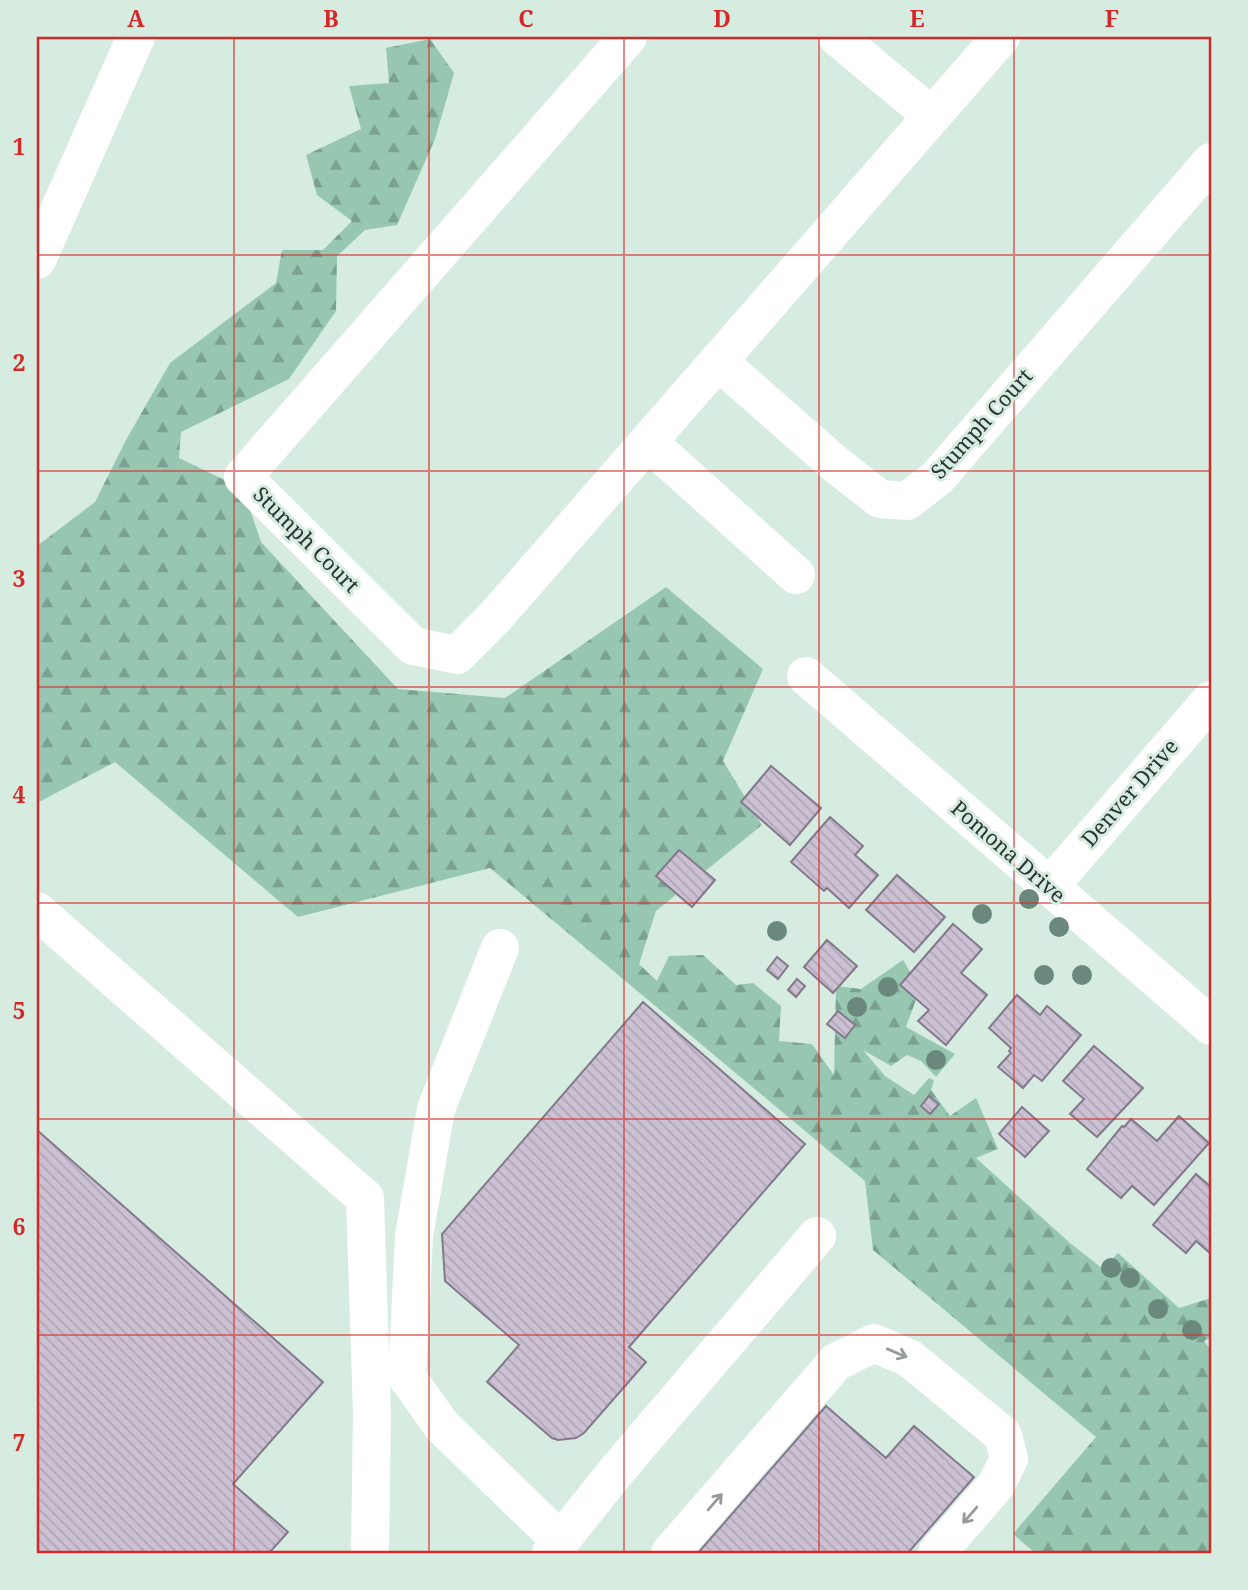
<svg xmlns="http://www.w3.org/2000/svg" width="1248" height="1590" font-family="'Noto Serif',serif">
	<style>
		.forest { fill: url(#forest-firs) }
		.building { fill: url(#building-back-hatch); stroke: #83798a; stroke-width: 2 }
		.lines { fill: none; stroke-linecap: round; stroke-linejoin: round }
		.minor { stroke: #fff; stroke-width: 38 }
		.tree { fill: #6a887c }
		.oneway { stroke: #969a98 }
		.grid { fill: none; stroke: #d62828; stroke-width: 2; stroke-opacity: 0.55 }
		.labels { text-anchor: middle; stroke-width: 6; stroke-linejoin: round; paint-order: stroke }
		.street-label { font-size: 21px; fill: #2c3530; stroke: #d6ece1 }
		.neatline { fill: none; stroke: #d62828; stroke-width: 2.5 }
		.grid-label { font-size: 23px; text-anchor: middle; font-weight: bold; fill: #d62828 }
	</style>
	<defs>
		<pattern id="forest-firs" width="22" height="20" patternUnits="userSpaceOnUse" patternTransform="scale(1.75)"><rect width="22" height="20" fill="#97c7b1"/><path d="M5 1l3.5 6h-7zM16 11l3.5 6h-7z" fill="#7ba290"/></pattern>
		<pattern id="building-back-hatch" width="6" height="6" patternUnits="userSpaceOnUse" patternTransform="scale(1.75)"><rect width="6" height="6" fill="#cbc1d3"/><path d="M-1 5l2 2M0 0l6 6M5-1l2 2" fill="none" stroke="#aea6b5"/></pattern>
	</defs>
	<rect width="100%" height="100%" fill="#d6ece1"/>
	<path class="forest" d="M430,39L454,73L435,139L397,225L365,230L337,256L336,311L289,379L181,432L179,458L243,489L261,542L398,689L505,698L666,587L763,669L723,761L762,825L656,911L639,964L657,981L669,956L703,955L736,985L753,983L781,1006L779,1041L812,1044L834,1075L836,986L861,989L903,960L920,989L906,1027L955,1054L936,1077L921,1061L907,1055L891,1066L863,1050L885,1076L914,1095L929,1078L934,1080L931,1090L950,1116L976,1098L998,1149L976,1158L1070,1243L1103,1269L1118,1253L1179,1308L1211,1298V1337L1204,1341L1211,1350V1553H1035L1013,1534L1096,1437L873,1250L865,1181L490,868L298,917L115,762L37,803V546L95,502L126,440L170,363L276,283L282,250H323L352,221L317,195L306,155L361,129L349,86L389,83L386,48Z"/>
	<path class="building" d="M771,766L821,808L790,845L741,802Z
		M830,817L863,846L855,855L878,875L849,908L827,888L824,891L791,862Z
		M679,850L715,880L692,907L656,876Z
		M897,875L945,917L914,952L866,910Z
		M953,924L982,949L961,973L987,995L946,1045L918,1021L929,1010L900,985Z
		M827,940L857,966L833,993L804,967Z
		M777,957L788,966L778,979L767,970Z
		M797,979L805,986L796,997L788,990Z
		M1017,995L1040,1015L1047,1006L1081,1035L1042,1081L1034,1075L1023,1088L998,1067L1011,1053L1009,1051L1011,1048L989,1028Z
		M643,1002L805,1144L629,1347L646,1362L584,1433L576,1438L558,1440L552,1438L487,1382L519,1345L445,1281L442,1234Z
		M838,1011L855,1025L845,1038L827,1024Z
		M1094,1046L1143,1088L1097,1137L1070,1114L1084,1099L1063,1081Z
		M929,1096L939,1104L930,1114L921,1106Z
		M1022,1107L1049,1131L1025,1157L999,1134Z
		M1179,1116L1209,1143L1154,1205L1132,1186L1121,1198L1087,1169L1122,1126L1124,1127L1131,1119L1157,1141Z
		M37,1130L323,1382L233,1484L288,1532L269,1553H37Z
		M1196,1174L1211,1187V1254L1196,1241L1186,1253L1153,1225Z
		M826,1406L886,1458L914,1426L974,1477L908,1553H698Z"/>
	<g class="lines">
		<path class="minor" d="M628,37L243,477L413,646L457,655L495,617L1001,37
			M837,37L932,116
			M37,260L136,37
			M718,361L834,463L880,499L907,501L937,478L1211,162
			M648,442L796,575
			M806,676L1211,1026
			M1049,887L1211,700
			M37,911L365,1198L372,1414L370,1553
			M500,948L436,1109L414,1236L407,1377L442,1426L561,1541
			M551,1553L618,1469L817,1236
			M670,1553L836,1362L874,1343L909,1358L1003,1435L1009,1459L996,1485L937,1553"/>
	</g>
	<g class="tree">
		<circle cx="1029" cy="899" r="10"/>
		<circle cx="982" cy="914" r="10"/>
		<circle cx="1059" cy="927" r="10"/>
		<circle cx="777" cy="931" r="10"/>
		<circle cx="1044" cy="975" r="10"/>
		<circle cx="1082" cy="975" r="10"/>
		<circle cx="888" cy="987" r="10"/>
		<circle cx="857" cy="1007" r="10"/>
		<circle cx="936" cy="1060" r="10"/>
		<circle cx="1111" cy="1268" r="10"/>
		<circle cx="1130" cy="1278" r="10"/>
		<circle cx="1158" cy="1309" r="10"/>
		<circle cx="1192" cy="1330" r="10"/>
	</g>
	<defs><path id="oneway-shaft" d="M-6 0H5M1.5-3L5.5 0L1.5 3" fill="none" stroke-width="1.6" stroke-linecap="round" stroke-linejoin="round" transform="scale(1.75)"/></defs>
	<g class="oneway">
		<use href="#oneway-shaft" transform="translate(897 1353) rotate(23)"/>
		<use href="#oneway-shaft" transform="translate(715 1502) rotate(-49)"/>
		<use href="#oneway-shaft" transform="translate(970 1515) rotate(131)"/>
	</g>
	<path class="grid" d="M234,37V1553M429,37V1553M624,37V1553M819,37V1553M1014,37V1553M37,255H1211M37,471H1211M37,687H1211M37,903H1211M37,1119H1211M37,1335H1211"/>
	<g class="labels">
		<g class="street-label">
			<text transform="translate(982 424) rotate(-48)" y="7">Stumph Court</text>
			<text transform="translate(306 540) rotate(45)" y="7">Stumph Court</text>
			<text transform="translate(1130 793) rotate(-49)" y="7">Denver Drive</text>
			<text transform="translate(1008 852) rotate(41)" y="7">Pomona Drive</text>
		</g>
	</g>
	<rect width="1248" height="1590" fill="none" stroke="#d6ece1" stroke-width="77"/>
	<rect x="38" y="38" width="1172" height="1514" class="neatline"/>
	<g class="grid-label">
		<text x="136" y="27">A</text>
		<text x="331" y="27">B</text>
		<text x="526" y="27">C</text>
		<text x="722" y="27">D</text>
		<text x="917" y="27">E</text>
		<text x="1112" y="27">F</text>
		<text x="19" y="155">1</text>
		<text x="19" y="371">2</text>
		<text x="19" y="587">3</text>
		<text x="19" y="803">4</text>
		<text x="19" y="1019">5</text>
		<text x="19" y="1235">6</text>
		<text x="19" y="1451">7</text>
	</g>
</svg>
